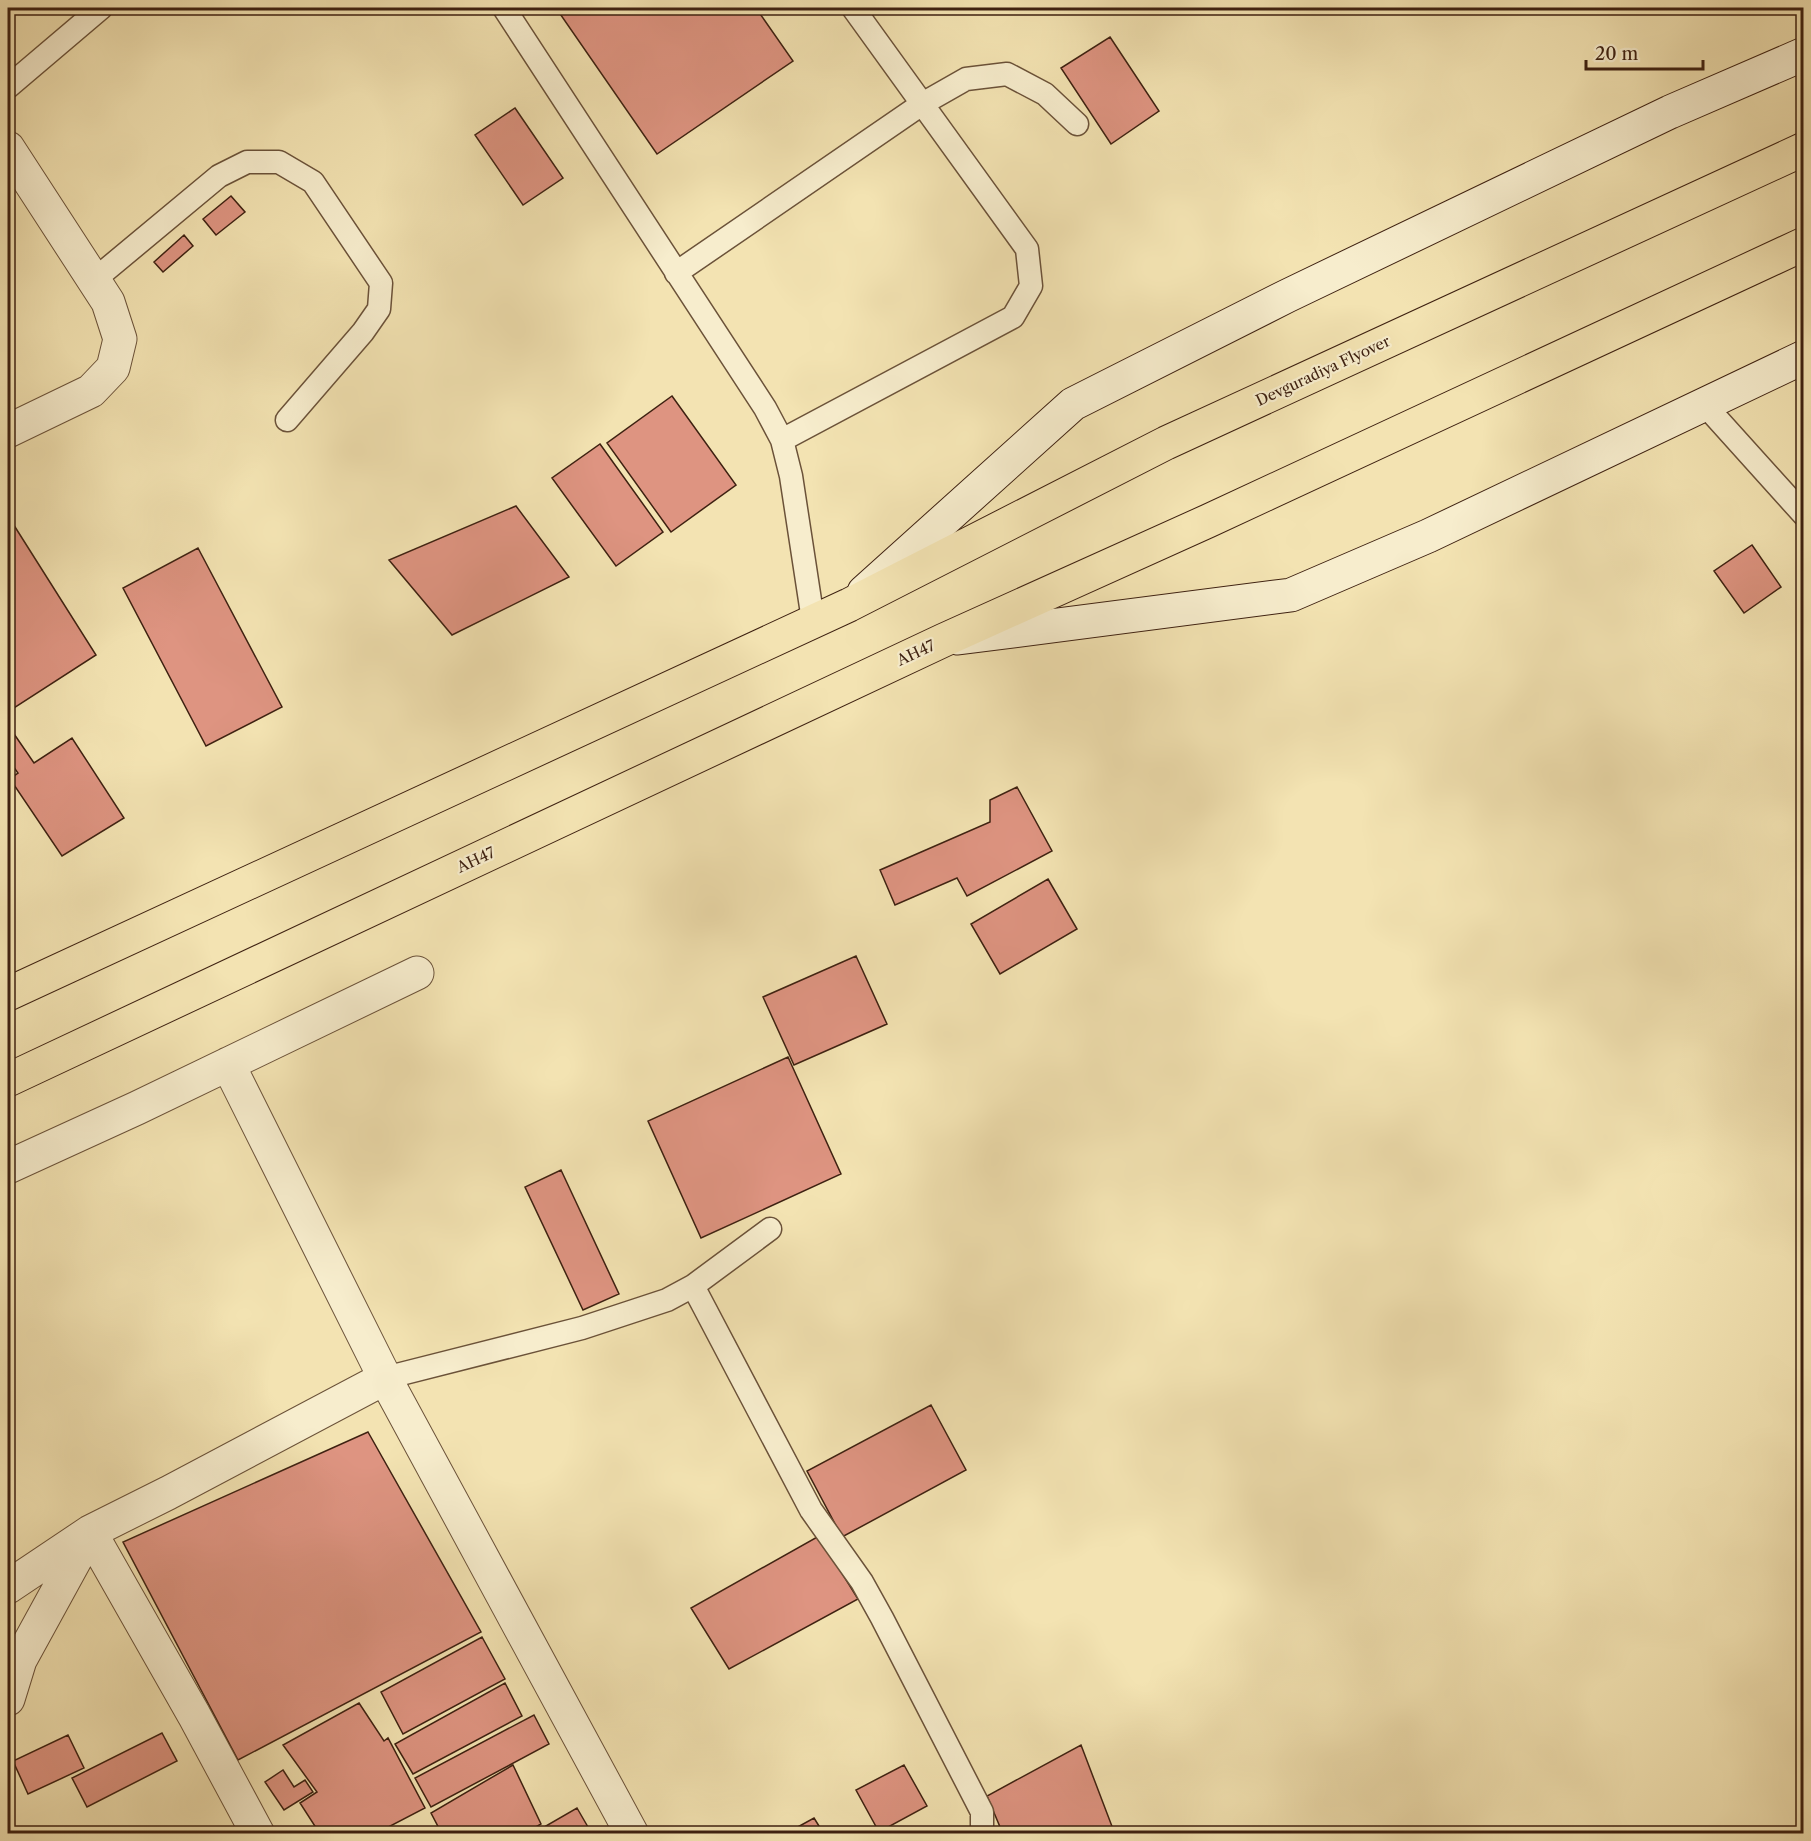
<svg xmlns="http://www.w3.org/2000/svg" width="1811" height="1841" font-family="'Libre Caslon Text',serif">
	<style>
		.building { fill: #de9481; stroke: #3e2111; stroke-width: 1.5 }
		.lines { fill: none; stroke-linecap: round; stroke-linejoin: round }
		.lane-casing { stroke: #6b5239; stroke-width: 25 }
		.street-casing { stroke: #6b5239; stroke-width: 35 }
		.secondary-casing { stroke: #3e2111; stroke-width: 35 }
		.highway-casing { stroke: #3e2111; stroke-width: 35 }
		.lane { stroke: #f7edcd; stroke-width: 22 }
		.street { stroke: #f7edcd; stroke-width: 33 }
		.secondary { stroke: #f7edcd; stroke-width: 33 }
		.highway { stroke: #f3e3b2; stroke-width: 33 }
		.labels { text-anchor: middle; stroke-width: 4.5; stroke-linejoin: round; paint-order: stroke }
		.street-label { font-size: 15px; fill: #3e2111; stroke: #f7edcd }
	</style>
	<rect width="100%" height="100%" fill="#f3e3b2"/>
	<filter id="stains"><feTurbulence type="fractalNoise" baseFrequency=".00333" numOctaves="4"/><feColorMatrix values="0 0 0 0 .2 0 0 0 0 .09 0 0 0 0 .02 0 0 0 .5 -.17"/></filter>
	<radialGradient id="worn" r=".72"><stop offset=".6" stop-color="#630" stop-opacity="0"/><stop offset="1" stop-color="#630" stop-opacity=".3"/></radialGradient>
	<path class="building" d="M556,8H756L793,61L657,154Z
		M1110,37L1159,111L1111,144L1061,68Z
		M515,108L563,178L523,205L475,135Z
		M231,196L245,212L216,235L203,219Z
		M184,235L193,246L163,272L154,262Z
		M672,396L736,485L671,532L607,443Z
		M600,444L663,532L616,566L552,478Z
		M516,506L569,577L452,635L389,560Z
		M10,519L96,655L14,708L8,705V520Z
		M1752,545L1781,587L1744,613L1714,571Z
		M198,548L282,707L206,746L123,588Z
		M12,731L34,763L72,738L124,818L62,856L10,779L18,773L8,759V734Z
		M1017,787L1052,851L967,896L957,878L895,905L880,870L990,822V800Z
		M1048,879L1077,929L1000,974L971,924Z
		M856,956L887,1024L794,1065L763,997Z
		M788,1057L841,1174L701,1238L648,1121Z
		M561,1170L619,1294L583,1310L525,1187Z
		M931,1405L966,1470L842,1537L807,1471Z
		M368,1432L481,1632L238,1760L123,1542Z
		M819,1536L858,1599L729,1669L691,1608Z
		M482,1637L505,1679L403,1734L381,1692Z
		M505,1683L522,1716L413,1774L395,1744Z
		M359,1703L384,1741L388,1738L425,1808L375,1834H320L300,1803L317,1792L283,1745Z
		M534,1715L549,1744L431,1807L415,1778Z
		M162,1733L177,1761L87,1807L72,1778Z
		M68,1735L84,1768L28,1794L13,1761Z
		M1081,1745L1113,1829L1100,1834H1003L987,1796Z
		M513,1765L541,1824L524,1834H442L431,1813Z
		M904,1765L927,1806L879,1832L856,1790Z
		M283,1770L294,1787L305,1780L313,1792L284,1810L265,1782Z
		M577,1808L592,1834H532Z
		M814,1818L824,1834H785Z"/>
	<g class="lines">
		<g class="lane-casing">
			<path id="lane" d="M504,8L765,408L782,440L791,476L813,620
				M8,87L101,8
				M676,273L922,104L966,79L1007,74L1045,94L1077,124
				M94,280L219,176L247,162H279L313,182L381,283L379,309L363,332L287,420
				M1704,404L1804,515
				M782,440L1013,317L1031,286L1027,249L853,8
				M693,1286L811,1510L862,1582L882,1618L982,1812V1834
				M385,1378L582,1328L667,1300L693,1286L770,1229"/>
		</g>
		<g class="street-casing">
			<path id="street" d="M8,148L108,302L120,339L113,368L91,391L8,431
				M228,1064L385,1378L632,1834
				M8,1167L137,1108L417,973
				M90,1532L194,1715L258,1834
				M8,1587L90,1532L168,1493L385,1378
				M8,1699L20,1660L88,1536"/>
		</g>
		<g class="secondary-casing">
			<path id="secondary" d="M864,592L1073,404L1287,296L1670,112L1804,54
				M958,638L1291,595L1428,536L1804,357"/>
		</g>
		<g class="highway-casing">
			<path id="highway" d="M8,994L849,605L1166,443L1804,149
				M8,1080L944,640L1208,521L1804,244"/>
		</g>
		<use href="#lane" class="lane"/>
		<use href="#street" class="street"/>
		<use href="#secondary" class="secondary"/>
		<use href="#highway" class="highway"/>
	</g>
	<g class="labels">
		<g class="street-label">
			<text transform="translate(1323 371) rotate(-25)" y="5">Devguradiya Flyover</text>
			<text transform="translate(916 653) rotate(-25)" y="5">AH47</text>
			<text transform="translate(476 860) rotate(-25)" y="5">AH47</text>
		</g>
	</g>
	<rect width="1811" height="1841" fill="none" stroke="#f3e3b2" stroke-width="30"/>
	<rect x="9" y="9" width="1793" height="1823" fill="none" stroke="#3e2111" stroke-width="3"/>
	<rect x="15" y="15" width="1781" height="1811" fill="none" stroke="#3e2111" stroke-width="1.5"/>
	<path d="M1586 60v9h117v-9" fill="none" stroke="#3e2111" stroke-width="3"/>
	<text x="1595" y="60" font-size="18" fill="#3e2111" stroke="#f7edcd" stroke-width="4.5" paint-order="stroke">20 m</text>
	<rect width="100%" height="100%" filter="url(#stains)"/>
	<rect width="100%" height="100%" fill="url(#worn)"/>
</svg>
